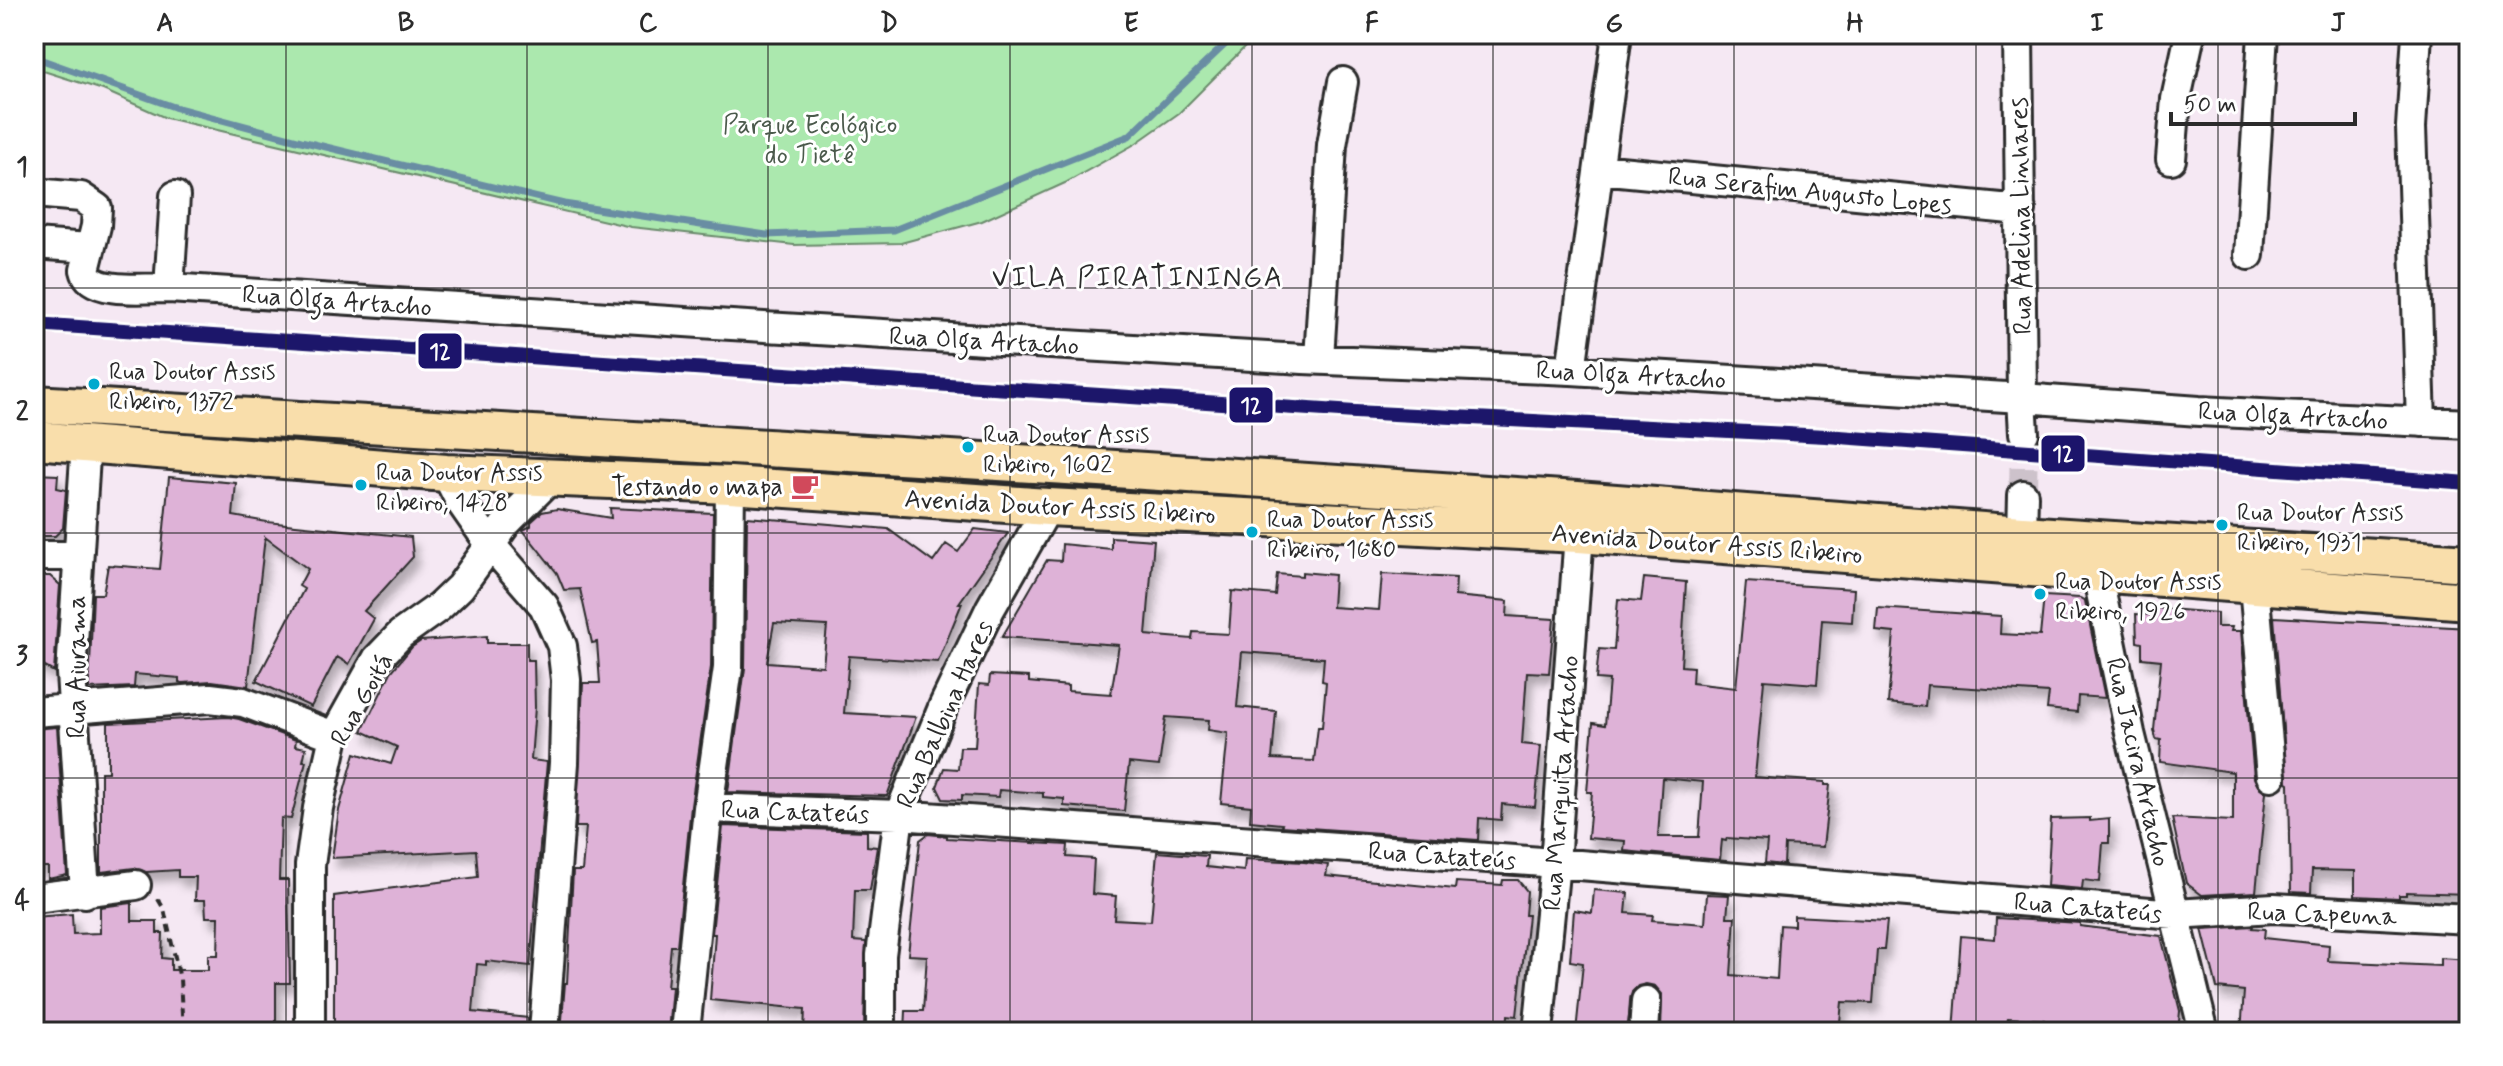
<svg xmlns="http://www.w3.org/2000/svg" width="2503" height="1066" font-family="Mynerve,sans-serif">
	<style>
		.green { fill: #abe8ae; stroke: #6b8a6c; stroke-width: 2 }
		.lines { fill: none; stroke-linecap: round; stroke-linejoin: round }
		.stream { stroke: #698da3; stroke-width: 7 }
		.building { fill: #deb2d7; stroke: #2b2b2b; stroke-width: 2; fill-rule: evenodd; filter: url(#shadow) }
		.minor-tunnel { stroke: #cdc2cb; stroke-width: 28; stroke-dasharray: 28 14; stroke-linecap: butt }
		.minor-casing { stroke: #2b2b2b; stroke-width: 34 }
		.major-casing { stroke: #2b2b2b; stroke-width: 42 }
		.path { stroke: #2b2b2b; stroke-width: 4; stroke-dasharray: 8 6; stroke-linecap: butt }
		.minor { stroke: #fff; stroke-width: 28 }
		.major { stroke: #f9deab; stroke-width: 36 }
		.rail-1-casing { stroke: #fff; stroke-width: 20 }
		.rail-1 { stroke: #1c146b; stroke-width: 14 }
		.grid { fill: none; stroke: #2b2b2b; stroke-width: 2; stroke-opacity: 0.55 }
		.bus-dot { fill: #00a9ce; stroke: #fff; stroke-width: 3 }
		.labels { text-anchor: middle; stroke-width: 6; stroke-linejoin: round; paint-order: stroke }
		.bus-label { font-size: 24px; fill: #2b2b2b; stroke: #fff; text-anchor: start }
		.park-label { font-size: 26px; fill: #4b5a4c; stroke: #fff }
		.street-label { font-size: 26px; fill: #2b2b2b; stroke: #fff }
		.poi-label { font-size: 26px; fill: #2b2b2b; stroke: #fff; text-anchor: end }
		.neighbourhood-label { font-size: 28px; letter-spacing: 2px; fill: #2b2b2b; stroke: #fff }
		.line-badge { stroke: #fff; stroke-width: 3 }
		.badge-label { font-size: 22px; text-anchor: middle; font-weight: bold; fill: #fff }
		.neatline { fill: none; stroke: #2b2b2b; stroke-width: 3 }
		.grid-label { font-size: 26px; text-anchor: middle; font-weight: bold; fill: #2b2b2b }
	</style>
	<defs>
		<filter id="shadow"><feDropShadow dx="5" dy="9" stdDeviation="4" flood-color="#0004"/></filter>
	</defs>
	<rect width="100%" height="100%" fill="#f5e8f3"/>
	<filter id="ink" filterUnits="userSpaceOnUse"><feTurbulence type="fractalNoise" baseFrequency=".0125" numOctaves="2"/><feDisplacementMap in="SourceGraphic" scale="16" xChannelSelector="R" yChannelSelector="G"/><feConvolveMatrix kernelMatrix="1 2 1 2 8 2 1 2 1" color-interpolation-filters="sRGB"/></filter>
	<g filter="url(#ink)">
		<path class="green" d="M34,34H1258L1179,113L1135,144L1065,183L982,221L901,243L794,245L631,227L166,118L103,90L34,68Z"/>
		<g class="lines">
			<path class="stream" d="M34,57L174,107L301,141L564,204L766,235L894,230L1129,136L1236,34"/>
		</g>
		<path class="building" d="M34,474L58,475L57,488L66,490L63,528L55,536H34Z
			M169,477L236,483L233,516L267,522L411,537L413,557L364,611L374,619L349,664L337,657L311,707L256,681L304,589L299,586L308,569L265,537L248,686L212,681L182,683L179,682V678L135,674L134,687L89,689L93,594H103L108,565L160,569Z
			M610,508L713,513L711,667L691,806L677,946H671L667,987H672L668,1032H561L565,983H567L573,871H582L586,827H576L583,683H600L597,642L592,643L580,589L564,590L557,573L523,530L531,526V522L542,512L557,509L611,518Z
			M747,517L888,529L933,562L946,544L958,552L975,529L1008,533L959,603H962L938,662L849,656L844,713L916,717L887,796L728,792L745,668ZM774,623L827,626L823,666L767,662Z
			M1111,537L1154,540L1146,635L1192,639L1193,632L1229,634L1232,591L1275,595L1277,574L1302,576V572L1334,575L1332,607L1379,610L1382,574L1456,578L1455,596L1508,601L1507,616L1554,619L1549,673L1527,672L1522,744L1541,746L1535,807L1502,804L1501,820L1479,818L1478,840L1281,826L1282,824L1250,821L1251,806L1221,803L1228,733L1208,730L1209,720L1166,717L1159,766L1129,763L1124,811L1064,806V799L1043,797V793L999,790L998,797L962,795V800L943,799L937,787L944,768L958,769L960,747H975L979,684L989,685L990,675L1029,677V682L1068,686V691L1111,694L1119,645L1002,637L1047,560L1061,561L1062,544L1111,549ZM1242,652L1324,658L1322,681L1326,682L1322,727H1318L1314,761L1272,759L1276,711L1237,707Z
			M34,576H50L60,585L54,672L34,661Z
			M1644,578L1686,582L1681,666L1693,667L1692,683L1736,688L1746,582L1854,589L1852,622L1822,620L1817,684L1764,680L1755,777L1825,782V785H1830L1823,847L1785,845L1784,865L1765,863L1767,841L1727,838L1726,841L1722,840L1720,860L1624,851L1625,841L1588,838L1592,792H1587L1593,723L1605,725L1609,680L1596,679L1599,649L1614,650L1618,599L1641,601ZM1662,778L1703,782L1699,837H1658Z
			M2044,596L2080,598L2085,601L2105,698L2078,696L2077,712L2047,709L2049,693L1927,685L1925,707L1888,703L1894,633L1876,631L1878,608L2001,616L2000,634L2040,636Z
			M2155,608L2217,613V627H2232L2231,631H2241L2254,778L2258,786L2266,792L2256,892L2202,895L2186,883L2172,818L2233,821V772L2160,762L2161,740L2156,739L2154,730L2161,660L2142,658V643L2137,642L2136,614L2155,615Z
			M2274,617L2469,628V673H2465L2463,712H2469V894L2406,892V895H2399V898L2355,896V871L2312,870L2311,893L2291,892L2289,783L2287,782Z
			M487,636V643H527V660H534L535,707L531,760L547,762L530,966L486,961V965L477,964L473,1012L528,1018L527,1032H334V896L478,877L476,850L332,858L339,810L355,753L391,764L397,747L362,731L391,672L412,647L421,641Z
			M228,717L239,719L296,740L295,746L306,748L303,761H306L291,819L281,818L279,880H288L290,983H276V1032H34V917L72,914L73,934L100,933V907L132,903V921H157V933H163L162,958L171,959V970H208V955H218L219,917H206L205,900H195L196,877H178V870L146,872L134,868L101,872V772H108V723Z
			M57,727L67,875L48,879V867H34V729Z
			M2090,818V821L2109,819V843H2103L2100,882L2083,880L2082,889L2047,886L2051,819Z
			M723,826L867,831V846L877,847L870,890H855L853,941L866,942L864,1032H804L805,1009L710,1000L715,934H712Z
			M928,834L947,836V838L1068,845L1067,857L1094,859L1092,894L1116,896L1114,919L1151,921L1157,852L1207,856L1206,867L1244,871L1245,859L1304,862L1328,865L1326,876L1455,889L1456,882L1502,885L1503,880H1518L1527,891L1525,915H1528L1517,1016L1508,1015L1507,1032L1477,1029V1032H905L906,1011H923L927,956L908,955L920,840Z
			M1594,890L1628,893L1626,913L1653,915L1652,920L1705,924L1707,894L1729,895L1727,917H1735L1731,975L1777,979L1780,925L1794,926V916L1887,921L1884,950H1877L1873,1003L1842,1002L1839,1032H1661L1662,994L1655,986L1646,984L1638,986L1632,992L1627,1032H1576L1583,963L1570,961L1574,910L1592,913Z
			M1996,918L2080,923V926L2161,936L2180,1011L2178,1032L2044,1031V1020L2008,1018L2006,1032H1954L1961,936L1995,939Z
			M2253,926L2252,928L2265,929L2264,938L2329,945L2328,961L2440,966V958L2469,960V1027L2440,1025L2439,1032H2241L2244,991L2217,988L2202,929Z"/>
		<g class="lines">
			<path class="minor-tunnel" d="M2023,495L2024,433"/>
			<g class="minor-casing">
				<path id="minor" d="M2417,34L2411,127L2421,422
					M2171,159L2176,99L2190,34
					M1599,169L2021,210
					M34,193L81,197L97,208L96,226L85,270C90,295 148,288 169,288L715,324L1303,359L1571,370L2022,398L2018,34
					M34,244L89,248
					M2249,255L2263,34
					M169,288L175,196
					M1319,359L1332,145L1343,82
					M1571,370L1617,34
					M2024,433L2022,398L2199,411L2469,424
					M446,473L460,501L490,544L544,606L562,646L566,680L564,763L544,1032
					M2022,534L2023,495
					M2093,554L2130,733L2204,1032
					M34,556H77
					M2254,586L2271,776
					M34,712L210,698L243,702L334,736
					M708,808L899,815L1555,863L2175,914L2274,908L2469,919
					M85,893L71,673L86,442
					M34,898L136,885
					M310,1032V865L318,808L334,736L377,659L401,634L439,607L460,587L507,522L552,477
					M685,1032L708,808L728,668L730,485
					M881,1032V955L899,815L944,705L990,609L1048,507
					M1538,1032L1555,863L1579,534
					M1644,1032L1646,1001"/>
			</g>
			<g class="major-casing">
				<path id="major" d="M34,404L1100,468L1577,500L2022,534L2469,563
					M34,440L446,473L730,485L1048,507L1579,534L2469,601"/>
			</g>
			<path class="path" d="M158,899L164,909L180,979L183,1032"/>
			<use href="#minor" class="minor"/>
			<use href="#major" class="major"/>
			<g class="rail-1-casing">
				<path id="rail-1" d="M34,324L1355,412L1826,436L2469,483"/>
			</g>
			<use href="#rail-1" class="rail-1"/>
		</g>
	</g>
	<path class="grid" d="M286,34V1032M527,34V1032M768,34V1032M1010,34V1032M1252,34V1032M1493,34V1032M1734,34V1032M1976,34V1032M2218,34V1032M34,288H2469M34,533H2469M34,778H2469"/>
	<defs>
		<g id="cafe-bare" transform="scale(2.16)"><path d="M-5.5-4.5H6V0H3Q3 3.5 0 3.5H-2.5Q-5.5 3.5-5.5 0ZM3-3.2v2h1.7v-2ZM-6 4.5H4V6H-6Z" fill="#d1495b" stroke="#fff" stroke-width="2.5" paint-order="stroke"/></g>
	</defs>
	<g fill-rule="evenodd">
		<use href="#cafe-bare" x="805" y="486"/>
	</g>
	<g class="bus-dot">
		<circle cx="94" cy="384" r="7"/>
		<circle cx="968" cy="447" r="7"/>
		<circle cx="361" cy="485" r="7"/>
		<circle cx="2222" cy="525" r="7"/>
		<circle cx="1252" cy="532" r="7"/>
		<circle cx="2040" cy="594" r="7"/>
	</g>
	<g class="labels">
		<g class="bus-label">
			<text x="109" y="379">Rua Doutor Assis<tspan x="109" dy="30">Ribeiro, 1372</tspan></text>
			<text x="983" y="442">Rua Doutor Assis<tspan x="983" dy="30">Ribeiro, 1602</tspan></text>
			<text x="376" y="480">Rua Doutor Assis<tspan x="376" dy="30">Ribeiro, 1428</tspan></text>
			<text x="2237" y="520">Rua Doutor Assis<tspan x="2237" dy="30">Ribeiro, 1931</tspan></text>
			<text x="1267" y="527">Rua Doutor Assis<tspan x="1267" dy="30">Ribeiro, 1680</tspan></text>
			<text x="2055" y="589">Rua Doutor Assis<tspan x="2055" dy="30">Ribeiro, 1926</tspan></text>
		</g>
		<g class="park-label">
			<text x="810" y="133">Parque Ecológico<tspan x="810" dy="30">do Tietê</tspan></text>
		</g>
		<g class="street-label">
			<text transform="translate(1810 190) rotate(6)" y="9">Rua Serafim Augusto Lopes</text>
			<text transform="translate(2020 216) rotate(-91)" y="9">Rua Adelina Linhares</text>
			<text transform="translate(337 300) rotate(4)" y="9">Rua Olga Artacho</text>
			<text transform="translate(984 340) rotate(3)" y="9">Rua Olga Artacho</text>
			<text transform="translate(1631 374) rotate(3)" y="9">Rua Olga Artacho</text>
			<text transform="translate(2293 415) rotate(3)" y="9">Rua Olga Artacho</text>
			<text transform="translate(1060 506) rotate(3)" y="9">Avenida Doutor Assis Ribeiro</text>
			<text transform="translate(1707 543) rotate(4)" y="9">Avenida Doutor Assis Ribeiro</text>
			<text transform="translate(76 667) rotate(-90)" y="9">Rua Aiurama</text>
			<text transform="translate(361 699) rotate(-61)" y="9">Rua Goitá</text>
			<text transform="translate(944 714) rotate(-66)" y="9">Rua Balbina Hares</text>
			<text transform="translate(2139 762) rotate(77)" y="9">Rua Jacira Artacho</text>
			<text transform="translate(1560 783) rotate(-86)" y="9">Rua Mariquita Artacho</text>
			<text transform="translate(795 811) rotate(2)" y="9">Rua Catateús</text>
			<text transform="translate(1442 855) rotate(4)" y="9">Rua Catateús</text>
			<text transform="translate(2088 907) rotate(5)" y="9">Rua Catateús</text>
			<text transform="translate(2322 913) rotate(2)" y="9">Rua Capeuna</text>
		</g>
		<g class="poi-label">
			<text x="783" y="495">Testando o mapa</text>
		</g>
		<g class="neighbourhood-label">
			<text x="1138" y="286">VILA PIRATININGA</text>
		</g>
	</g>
	<g class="line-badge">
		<rect x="417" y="332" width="46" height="38" rx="8" fill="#1c146b"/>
		<rect x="1228" y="386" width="46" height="38" rx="8" fill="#1c146b"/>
		<rect x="2040" y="434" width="46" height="39" rx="8" fill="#1c146b"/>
	</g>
	<g class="badge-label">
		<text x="440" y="359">12</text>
		<text x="1251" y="413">12</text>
		<text x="2063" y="461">12</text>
	</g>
	<rect width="2503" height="1066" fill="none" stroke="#fff" stroke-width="88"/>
	<path d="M2171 112v12h184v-12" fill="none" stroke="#2b2b2b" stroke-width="4"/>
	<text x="2183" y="112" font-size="24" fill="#2b2b2b" stroke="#ffffff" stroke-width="6" paint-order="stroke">50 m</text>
	<rect x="44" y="44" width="2415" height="978" class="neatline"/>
	<g class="grid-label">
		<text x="165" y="31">A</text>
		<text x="406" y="31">B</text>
		<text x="648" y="31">C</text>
		<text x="889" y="31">D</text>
		<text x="1131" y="31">E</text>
		<text x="1372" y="31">F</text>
		<text x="1614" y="31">G</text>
		<text x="1855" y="31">H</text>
		<text x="2097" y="31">I</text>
		<text x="2338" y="31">J</text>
		<text x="22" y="175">1</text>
		<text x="22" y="420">2</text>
		<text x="22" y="664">3</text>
		<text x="22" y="909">4</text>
	</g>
</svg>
